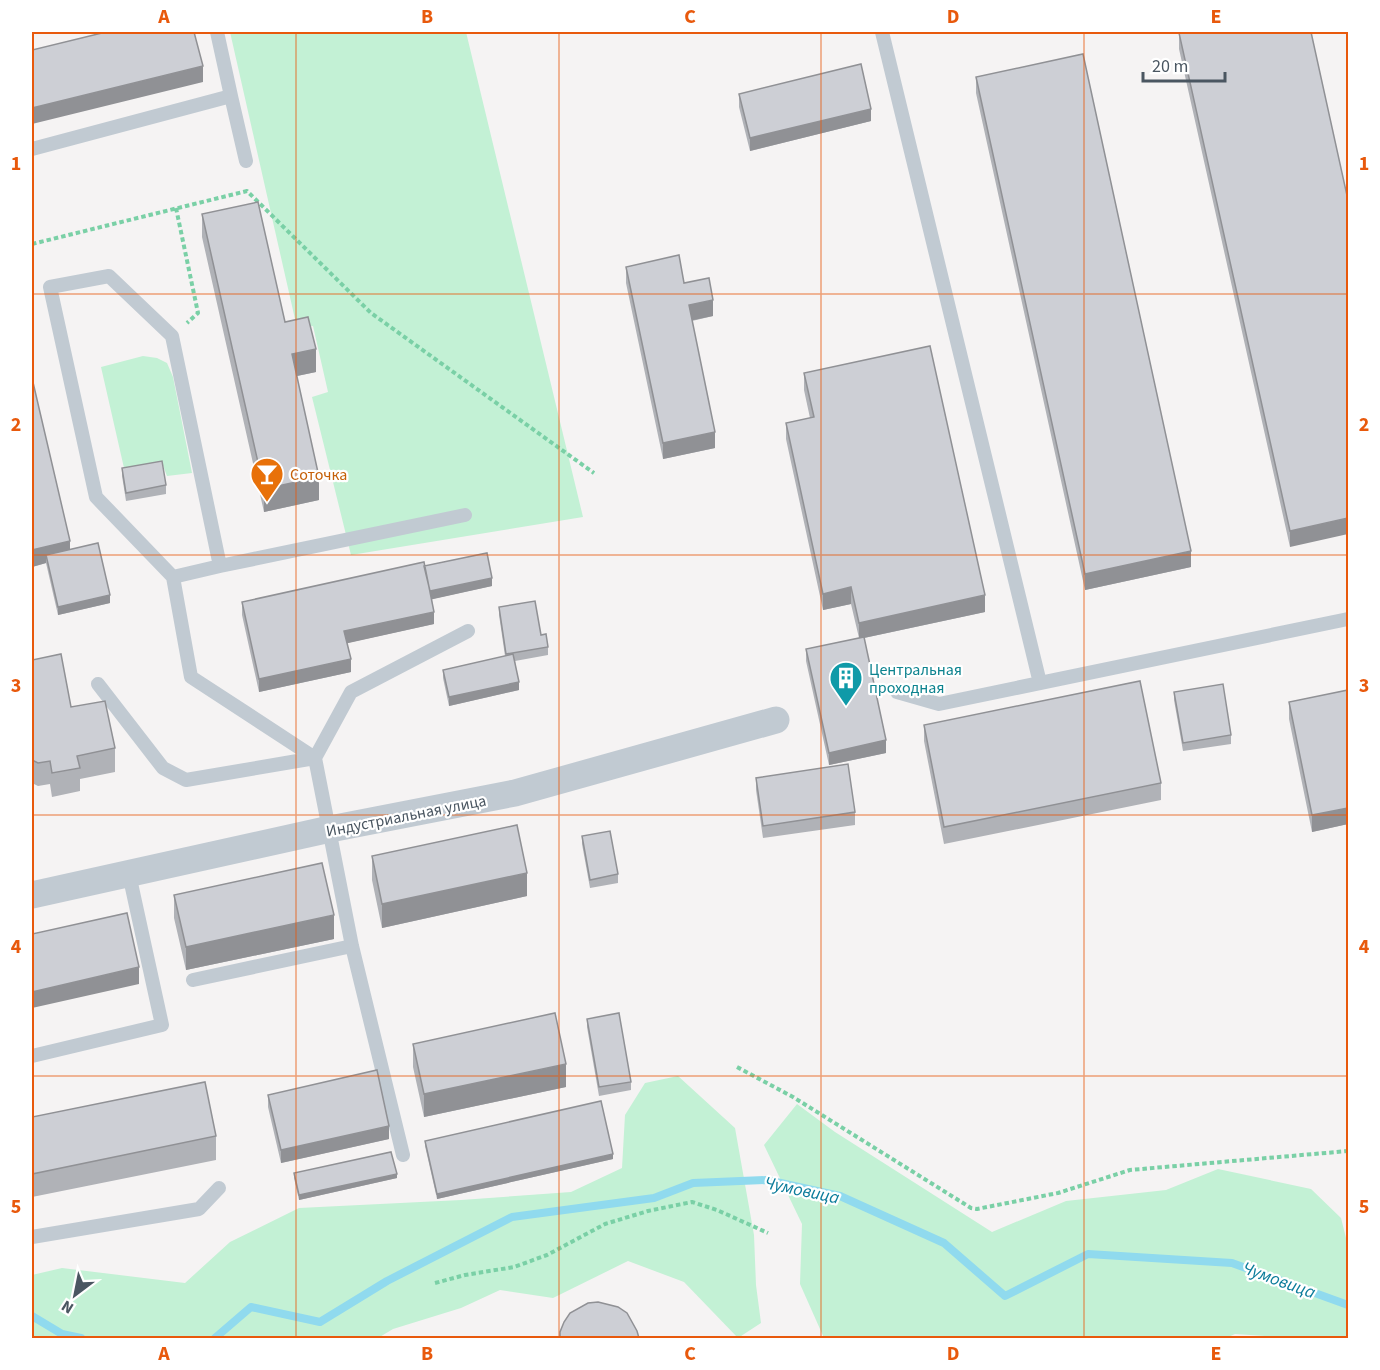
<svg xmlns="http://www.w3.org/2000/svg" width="1380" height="1370" font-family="'Source Sans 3',sans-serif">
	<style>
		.green { fill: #c3f1d5 }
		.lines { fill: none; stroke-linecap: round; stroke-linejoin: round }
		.stream { stroke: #90daee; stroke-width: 8 }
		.path { stroke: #7ad0a6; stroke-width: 4; stroke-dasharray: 4.5 3; stroke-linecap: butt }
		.lane { stroke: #c1cad2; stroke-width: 14 }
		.street { stroke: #c1cad2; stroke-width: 27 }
		.wall { fill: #b0b2b7 }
		.shaded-wall { fill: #909195 }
		.building { fill: #cdcfd5; stroke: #909195; stroke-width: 1.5 }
		.grid { fill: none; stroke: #e8590c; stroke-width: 1.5; stroke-opacity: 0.55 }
		.labels { text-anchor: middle; stroke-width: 4.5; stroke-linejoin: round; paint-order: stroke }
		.food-label { font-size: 16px; fill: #c56008; stroke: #fff; text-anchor: start }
		.culture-label { font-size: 16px; fill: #0d838f; stroke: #fff; text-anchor: start }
		.street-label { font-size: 16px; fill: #4a5661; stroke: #fff }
		.water-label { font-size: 18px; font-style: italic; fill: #0c7c9b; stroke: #fff }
		.neatline { fill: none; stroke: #e8590c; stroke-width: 2 }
		.grid-label { font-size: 20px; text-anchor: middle; font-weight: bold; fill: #e8590c }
	</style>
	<rect width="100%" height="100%" fill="#f5f3f3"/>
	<path class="green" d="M230,32H466L583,517L351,555L312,397L328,392L313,326L297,328Z
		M143,356L157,358L167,363L173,377L192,473L167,476L162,463L124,468L101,367Z
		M678,1076L735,1128L754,1235L756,1285L761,1323L738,1338L684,1282L628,1261L553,1298L500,1290L461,1308L393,1329L378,1338H32V1275L62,1268L185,1283L230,1242L299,1208L461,1200L571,1192L622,1168L625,1115L645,1083Z
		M797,1104L835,1132L992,1232L1066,1201L1166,1190L1218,1169L1311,1189L1341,1218L1348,1246V1338H1295L1235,1334L1226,1338H824L800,1284L802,1224L764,1145Z"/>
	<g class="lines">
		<path class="stream" d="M32,1316L62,1334L81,1338
			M215,1338L251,1307L320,1322L387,1281L512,1217L654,1198L693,1183L767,1180L840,1196L944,1243L1005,1296L1088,1254L1232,1263L1348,1305"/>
		<path class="path" d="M176,208L198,313L187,323
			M32,244L247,191L371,313L594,473
			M737,1067L793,1097L971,1208L977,1209L1058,1193L1130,1170L1348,1151
			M435,1283L465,1275L514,1267L547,1255L605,1224L648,1211L692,1202L717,1210L768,1233"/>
		<path class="lane" d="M882,32L1040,683
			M231,96L246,161
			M32,149L231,96L217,32
			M220,566L465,515
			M173,577L220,566L172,336L109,276L50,287L96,497L173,577L191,677L315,758L352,946L403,1155
			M98,684L163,768L186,780L315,758L351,692L468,631
			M897,692L939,704L1348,619
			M193,980L352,946
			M32,1056L162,1025L129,874
			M32,1237L199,1209L219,1188"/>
		<path class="street" d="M32,895L330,829L515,793L776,720"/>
	</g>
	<path class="wall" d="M1311,32L1290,547L1179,49V33Z
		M976,77L1191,567L1085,590L976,93Z
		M739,94L871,121L750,151L739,107Z
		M202,214L285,322L316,372L297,376L319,500L264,512L202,237Z
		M626,267L684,283L713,316L692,321L715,448L663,459L626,283Z
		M804,373L985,612L864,638L886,753L829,765L806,661V649L859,638L851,604L823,610L786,439V423L810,418L804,390Z
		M32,378L70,549L110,603L58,615L46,563L32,567Z
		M122,468L166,485V494L126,501L122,476Z
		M424,566L492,586L432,599L434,624L347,643L351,672L259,692L242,615V602Z
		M499,607L541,635L548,647V655L515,661L519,690L449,706L443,678V670L505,656L499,615Z
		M32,660L71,707L115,748V772L80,779V791L52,797L50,784L38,786L32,783Z
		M1348,690V824L1312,832L1289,719V702Z
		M1174,692L1231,735V744L1183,751L1174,700Z
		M924,725L1161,783V800L944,844L924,741Z
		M756,778L855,812V825L763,838L756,790Z
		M582,836L618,874V883L590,888L582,844Z
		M372,856L527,896L382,928L372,880Z
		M174,895L334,939L186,970L174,918Z
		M587,1019L631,1082V1090L599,1096L587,1027Z
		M413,1044L566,1087L424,1117L413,1067Z
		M268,1095L389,1139L281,1163L268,1107Z
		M32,1117L216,1136V1160L32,1197Z
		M425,1141L613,1159L437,1199L425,1146Z
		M294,1173L397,1178L299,1200L294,1178Z"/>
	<path class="shaded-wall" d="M203,66V82L32,124V108Z
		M871,109V121L750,151V138Z
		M713,300V316L689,321V305Z
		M316,349V372L292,377V354Z
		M715,432V448L663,459V443Z
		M319,477V500L264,512V489Z
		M1348,518V534L1290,547V531Z
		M70,541V558L46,555V563L32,567V550Z
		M1191,551V567L1085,590V574Z
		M492,578V586L429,600V591Z
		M851,587V604L823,610V594Z
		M110,595V603L58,615V607Z
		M985,595V612L859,639V623Z
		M434,612V624L344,644V631Z
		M351,659V672L259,692V679Z
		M519,682V690L449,706V697Z
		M886,740V753L829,765V753Z
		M1348,808V824L1312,832V815Z
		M527,873V896L382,928V904Z
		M334,915V939L186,970V947Z
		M139,967V984L32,1008V992Z
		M566,1064V1087L424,1117V1094Z
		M389,1126V1139L281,1163V1150Z
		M613,1154V1159L437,1199V1194Z
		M397,1174V1178L299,1200V1195Z"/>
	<path class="building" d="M106,32H194L203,66L32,108V50Z
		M1186,32H1311L1348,200V518L1290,531L1179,33Z
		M1083,54L1191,551L1085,574L976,77Z
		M861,64L871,109L750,138L739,94Z
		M258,202L285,322L308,317L316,349L292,354L319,477L264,489L202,214Z
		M679,255L684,283L709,278L713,300L689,305L715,432L663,443L626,267Z
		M930,346L985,595L859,623L851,587L823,594L786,423L814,417L804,373Z
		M32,378L70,541L32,550Z
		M162,461L166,485L126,493L122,468Z
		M98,543L110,595L58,607L46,555Z
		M487,553L492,578L430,591L424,566Z
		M424,562L434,612L344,631L351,659L259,679L242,602Z
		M535,601L541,635L546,634L548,647L506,654L499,607Z
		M864,637L886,740L829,753L806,649Z
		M61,654L71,707L105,701L115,748L77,756L80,768L52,773L50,761L38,763L32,760V660Z
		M513,654L519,682L449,697L443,670Z
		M1140,681L1161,783L944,827L924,725Z
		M1223,684L1231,735L1183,743L1174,692Z
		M1348,690V808L1312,815L1289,702Z
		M848,764L855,812L763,826L756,778Z
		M517,825L527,873L382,904L372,856Z
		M610,831L618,874L590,880L582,836Z
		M322,863L334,915L186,947L174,895Z
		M127,913L139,967L32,992V934Z
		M555,1013L566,1064L424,1094L413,1044Z
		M619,1013L631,1082L599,1087L587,1019Z
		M377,1070L389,1126L281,1150L268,1095Z
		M205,1082L216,1136L32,1174V1117Z
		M601,1101L613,1154L437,1194L425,1141Z
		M391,1152L397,1174L299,1195L294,1173Z
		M598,1302L618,1307L627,1313L637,1331L639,1338H560V1332L564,1322L570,1313L588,1303Z"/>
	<path class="grid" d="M296,32V1338M559,32V1338M821,32V1338M1084,32V1338M32,294H1348M32,555H1348M32,815H1348M32,1076H1348"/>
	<defs>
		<g id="bar-pin" transform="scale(1.725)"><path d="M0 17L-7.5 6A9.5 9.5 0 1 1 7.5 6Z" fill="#e8710a" stroke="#fff"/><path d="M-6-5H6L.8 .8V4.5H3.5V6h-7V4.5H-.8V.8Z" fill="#fff"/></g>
		<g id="building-pin" transform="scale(1.725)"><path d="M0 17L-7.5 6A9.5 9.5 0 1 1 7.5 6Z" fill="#0f9aa8" stroke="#fff"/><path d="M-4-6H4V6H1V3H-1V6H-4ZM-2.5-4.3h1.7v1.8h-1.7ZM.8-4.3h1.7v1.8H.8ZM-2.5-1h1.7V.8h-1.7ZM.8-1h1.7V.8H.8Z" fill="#fff"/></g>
	</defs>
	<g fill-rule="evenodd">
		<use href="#bar-pin" x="267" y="474"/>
		<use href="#building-pin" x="846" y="678"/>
	</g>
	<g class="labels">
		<g class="food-label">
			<text x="290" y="480">Соточка</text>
		</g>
		<g class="culture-label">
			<text x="869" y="675">Центральная<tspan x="869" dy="18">проходная</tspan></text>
		</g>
		<g class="street-label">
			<text transform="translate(406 815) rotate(-11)" y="6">Индустриальная улица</text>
		</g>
		<g class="water-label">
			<text transform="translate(802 1190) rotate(12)" y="6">Чумовица</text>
			<text transform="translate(1279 1280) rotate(20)" y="6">Чумовица</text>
		</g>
	</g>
	<rect width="1380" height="1370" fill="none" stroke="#ffffff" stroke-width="66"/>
	<g transform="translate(75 1295) rotate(212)" stroke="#ffffff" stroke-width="4.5" paint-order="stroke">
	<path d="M0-4.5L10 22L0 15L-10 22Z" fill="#4a5661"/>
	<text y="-9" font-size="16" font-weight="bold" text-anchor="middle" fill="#4a5661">N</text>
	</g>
	<path d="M1143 72v9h82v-9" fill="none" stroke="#4a5661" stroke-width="3"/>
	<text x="1152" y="72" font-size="18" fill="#4a5661" stroke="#ffffff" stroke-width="4.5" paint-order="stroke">20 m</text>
	<rect x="33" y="33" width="1314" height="1304" class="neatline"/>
	<g class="grid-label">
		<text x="164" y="23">A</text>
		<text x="427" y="23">B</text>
		<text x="690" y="23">C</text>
		<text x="953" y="23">D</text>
		<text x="1216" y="23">E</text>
		<text x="16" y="170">1</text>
		<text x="1364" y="170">1</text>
		<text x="16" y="431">2</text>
		<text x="1364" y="431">2</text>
		<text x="16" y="692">3</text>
		<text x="1364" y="692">3</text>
		<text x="16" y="953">4</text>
		<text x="1364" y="953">4</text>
		<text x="16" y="1213">5</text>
		<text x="1364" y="1213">5</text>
		<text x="164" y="1360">A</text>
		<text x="427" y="1360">B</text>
		<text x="690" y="1360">C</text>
		<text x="953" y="1360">D</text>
		<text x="1216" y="1360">E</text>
	</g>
</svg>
